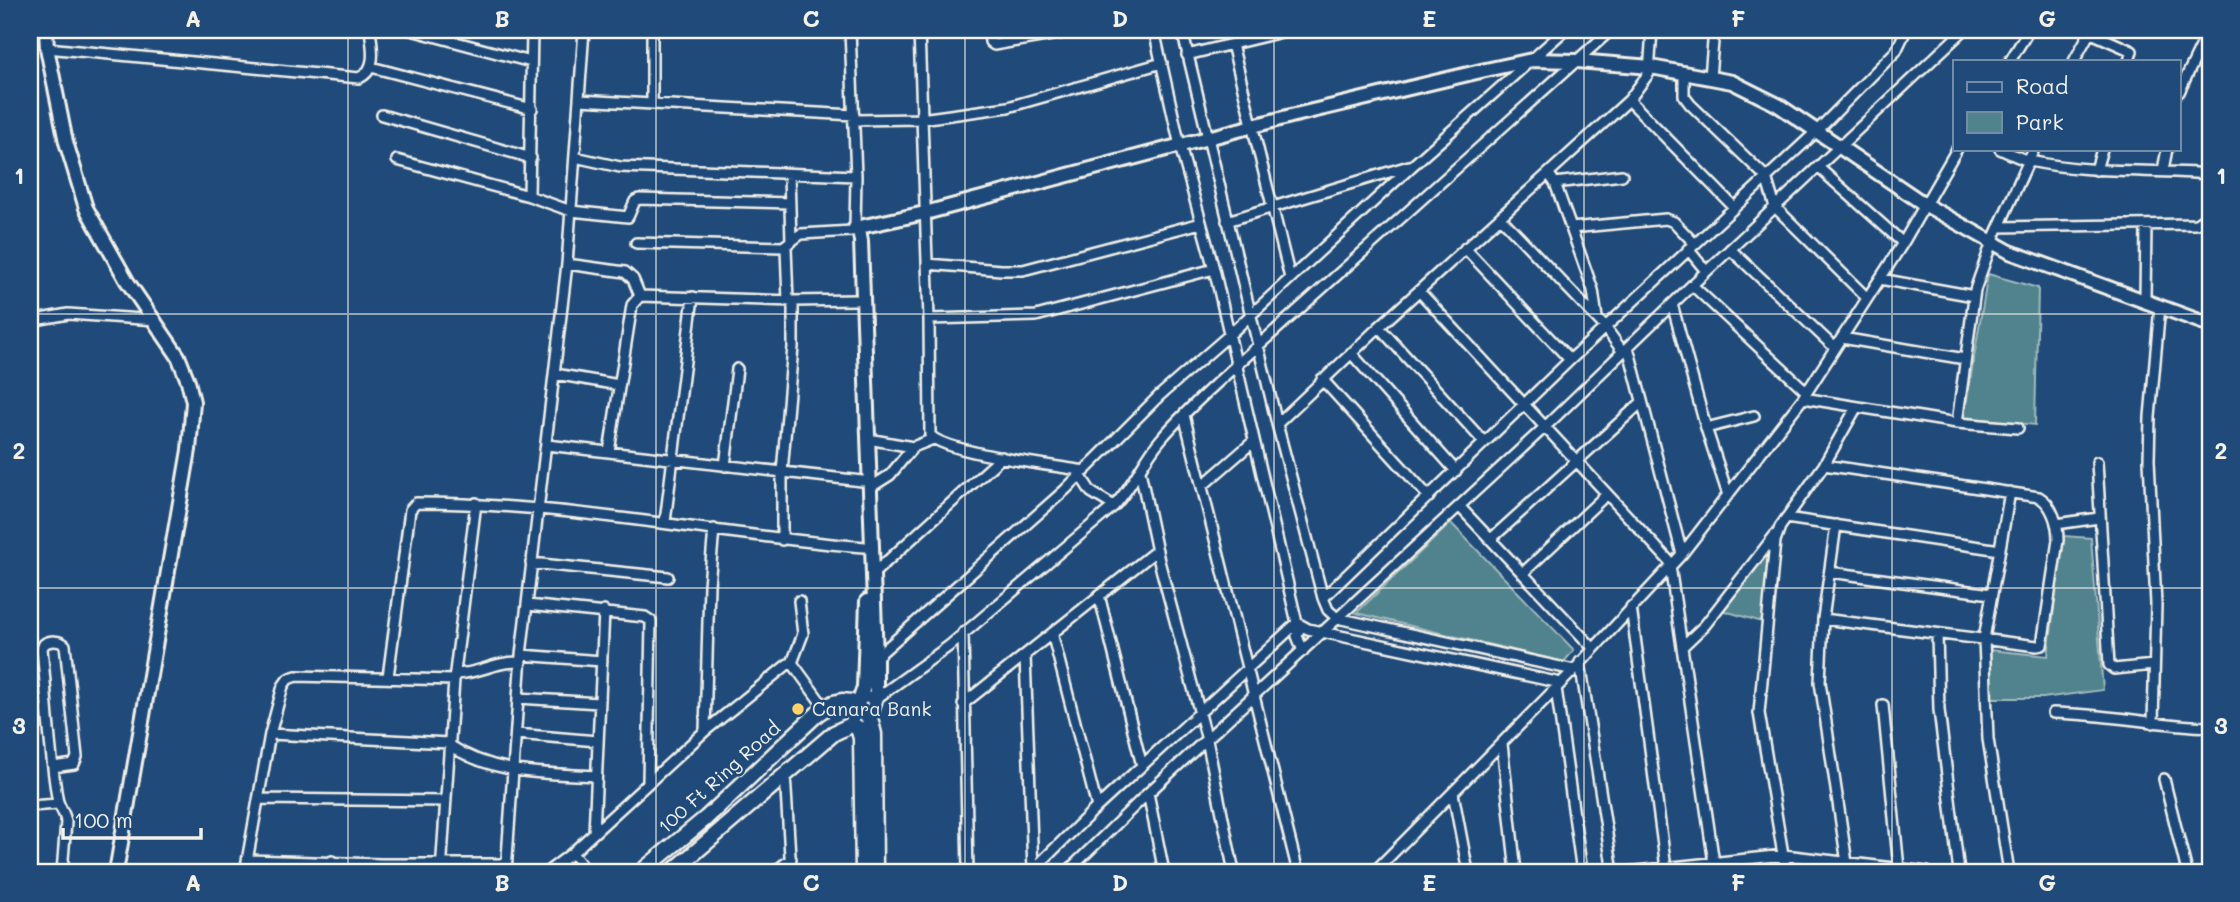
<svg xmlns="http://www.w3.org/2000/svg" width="2240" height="902" font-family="Mali,sans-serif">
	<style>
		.green { fill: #51838e; stroke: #a2babb; stroke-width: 2 }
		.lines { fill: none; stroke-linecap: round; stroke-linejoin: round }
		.street-casing { stroke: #f4f1e8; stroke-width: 14 }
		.secondary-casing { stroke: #f4f1e8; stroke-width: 18 }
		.primary-casing { stroke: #f4f1e8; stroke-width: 19 }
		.street { stroke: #1f4a7a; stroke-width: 9 }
		.secondary { stroke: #1f4a7a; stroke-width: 12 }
		.primary { stroke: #1f4a7a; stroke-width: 14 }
		.grid { fill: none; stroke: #f4f1e8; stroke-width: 2; stroke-opacity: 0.55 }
		.poi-dot { fill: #ffd166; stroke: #1f4a7a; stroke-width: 2.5 }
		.labels { text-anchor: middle; stroke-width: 5; stroke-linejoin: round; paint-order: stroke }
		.poi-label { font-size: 19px; fill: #f4f1e8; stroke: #1f4a7a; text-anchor: start }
		.street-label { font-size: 19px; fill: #f4f1e8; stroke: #1f4a7a }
		.neatline { fill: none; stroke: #f4f1e8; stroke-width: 2.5 }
		.grid-label { font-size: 23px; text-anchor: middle; font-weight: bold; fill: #f4f1e8 }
	</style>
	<rect width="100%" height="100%" fill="#1f4a7a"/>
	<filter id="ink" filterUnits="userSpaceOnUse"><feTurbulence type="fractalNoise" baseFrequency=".0143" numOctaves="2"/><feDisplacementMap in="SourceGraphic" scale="14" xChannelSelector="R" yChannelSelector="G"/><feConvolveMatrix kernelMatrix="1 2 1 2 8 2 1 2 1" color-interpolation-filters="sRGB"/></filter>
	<g filter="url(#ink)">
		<path class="green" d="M1988,274L2038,288L2035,425L1964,417Z
			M1451,523L1574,650L1564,662L1356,613Z
			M2063,536L2091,538L2103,690L2043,698H1991L1990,650L2048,656Z
			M1771,549L1762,622L1721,610Z"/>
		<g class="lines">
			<g class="street-casing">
				<path id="street" d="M411,30L531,62
					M652,30V104
					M850,30L856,176L855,228
					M919,30L929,319L930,435C945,453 1057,466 1085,471
					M989,30L990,42L994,45L1081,30
					M1154,30L1180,146L1214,269L1297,623L1308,629L1561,683
					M1182,30L1277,424L1323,598L1328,610L1337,618L1574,670
					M2185,30L2210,43
					M2089,32L2132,51L2129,61
					M1232,44L1290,278
					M47,48L359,78C378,70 372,46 370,30
					M1187,55L1290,30
					M2010,61L2029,30
					M2074,61L2091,30
					M371,67L532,109
					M1684,73V96L1690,104L1766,177L1775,207L1867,298
					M1710,77L1714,30
					M2179,92L2209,30
					M579,100L854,115
					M1629,100L1734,207
					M382,115L531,158
					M854,120L921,119L1008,107L1162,63
					M2000,149C2010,153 2020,159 2030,161C2089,174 2151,169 2210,174
					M575,157L620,167L856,176
					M397,160L529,196L571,211L628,217L635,201L639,199L790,203
					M1818,167L1903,243
					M2096,170L2102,149
					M2163,170L2167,149
					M1549,174L1555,183L1593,290L1597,318
					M789,175L791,241
					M1555,183L1622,175
					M529,196L532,30
					M1500,217L1605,327L1623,352
					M1227,221L1409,166
					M1999,227L2196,224L2205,218L2210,208
					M1571,228L1666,219L1674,222L1694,243
					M636,243L783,247L801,234L852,231
					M786,247L788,301
					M1465,248L1570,360
					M1688,249L1706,271
					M1730,249L1835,348
					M567,264L625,272L633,279L640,296
					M927,264L1001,270H1023L1201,223
					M1880,279L1974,296
					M1692,285L1807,392
					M1419,291L1672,564
					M2145,299L2146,226
					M1672,304L1706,428L1728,495
					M929,319L1036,316L1214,269
					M30,321L68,314L156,320
					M1379,327L1484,442
					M1842,338L1965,359
					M1628,347L1682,554
					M1351,353L1456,471
					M555,374L619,385
					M1322,379L1429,497
					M1803,398L1957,423L2018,428
					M1184,415L1298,872
					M1957,423L1975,290L1992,242L2034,149
					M1277,424L1379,327L1629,100L1649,73L1652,30
					M1706,428L1754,416
					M868,439L913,447
					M547,445L862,481
					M609,452L632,305L640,296L793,301L855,300
					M2097,462L2109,665L2114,669L2154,665
					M725,466L737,369
					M1140,471L1159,561L1207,740L1234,872
					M1080,475L1091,492L1114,506
					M1202,486L1254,441
					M871,487L890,475L913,447L933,439
					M1459,506L1593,648
					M1786,518L2000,550
					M665,522L693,297
					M2056,524L2099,518
					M1836,525L1823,619L1820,682L1847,863
					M1491,539L1642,402
					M782,540V472L793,347V301
					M531,563L668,577
					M1670,566L1714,863
					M1524,572L1607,494
					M1830,572L1991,594
					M873,574L1002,457
					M1099,595L1142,766
					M1323,598L1570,360L1818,130L1896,51L1906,30
					M527,605L645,617L651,621L648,782
					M1631,607L1666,868
					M1823,619L2037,646L2042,645L2058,540C2058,525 2053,505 2039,497L1824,465
					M1300,626L1297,636L1303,651
					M963,633L968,872
					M1052,633L1097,807
					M1937,634L1939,710L1959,872
					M1683,646L1705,625L1775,535
					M521,655L602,661
					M1025,656L1033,870
					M873,660L1065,490L1159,396L1228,336L1412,166L1565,30
					M1580,662L1613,872
					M792,663L803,634L799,601
					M455,674C480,674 494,661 521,662
					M388,677L410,510L416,503C567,503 715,535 865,547
					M1556,688L1582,872
					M518,698L599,703
					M861,699L881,695L949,646L1114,506C1133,486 1143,460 1161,439C1182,414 1207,392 1231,370L1611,30
					M963,704L1157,550
					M1883,705L1899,869
					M2053,713C2106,714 2157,725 2210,727
					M2153,723L2156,604L2149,460L2150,417L2160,306
					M705,731L709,585L714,529
					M270,734L449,743
					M516,734L597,741
					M1502,744L1516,872
					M449,745C494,775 544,773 596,776
					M53,767L74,764L77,757L65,645C60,640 50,640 44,644L42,649C47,698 49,749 57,797C58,807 65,812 66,822L62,872
					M785,774L791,872
					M2164,779L2187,872
					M1148,793L1164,872
					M1453,793L1468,872
					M258,799L446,801
					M30,806L58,804
					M594,833L604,611
					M572,853L705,731L788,664H793L825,708
					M248,860L381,864H506
					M332,861L333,872
					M245,872L270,734L283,686L288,679L296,676L454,680
					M441,872L454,680L476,503
					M506,872L521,655L567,264L584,30
					M547,872L572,853L587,872
					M774,872L791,859
					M1031,872L1097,807L1297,623
					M1067,872L1148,793L1546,426L1692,285L1964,30
					M1374,872L1574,670L1682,554L1803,398L1903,243L1957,149
					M1627,872L1784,855L1927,872
					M1786,872L1759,713L1775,541L1780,527L1824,465L1856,408
					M2009,872L1988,739L1984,639L2010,492"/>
			</g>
			<g class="secondary-casing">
				<path id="secondary" d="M46,30L47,48L66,142L86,208L127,281L178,356L188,381L193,402L189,450L116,872
					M855,228L925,213L1291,116L1481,71L1532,60L1577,61L1651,67L1732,82L1778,105L1924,204L2010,252L2210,325
					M855,228L859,230L861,241L876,658V697L868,724
					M851,725L864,687L867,601"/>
			</g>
			<g class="primary-casing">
				<path id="primary" d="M641,872L706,818L817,714L833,703L842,701L851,702L870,718L874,734L875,872
					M672,872L834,733L851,725L858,728L861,738L863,872"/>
			</g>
			<use href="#street" class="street"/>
			<use href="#secondary" class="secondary"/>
			<use href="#primary" class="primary"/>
		</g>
	</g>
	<path class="grid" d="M348,30V872M656,30V872M965,30V872M1274,30V872M1584,30V872M1892,30V872M30,314H2210M30,588H2210"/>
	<circle class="poi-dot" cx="798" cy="709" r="7"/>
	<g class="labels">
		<g class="poi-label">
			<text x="812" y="716">Canara Bank</text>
		</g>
		<g class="street-label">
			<text transform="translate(719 777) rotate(-42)" y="7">100 Ft Ring Road</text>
		</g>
	</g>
	<rect width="2240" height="902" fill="none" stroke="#1f4a7a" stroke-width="77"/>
	<rect x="1953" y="60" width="228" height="91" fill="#1f4a7a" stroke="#748da6" stroke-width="2"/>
	<rect x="1967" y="82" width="35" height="10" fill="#1f4a7a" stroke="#748da6" stroke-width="2"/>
	<text x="2016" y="94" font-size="21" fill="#f4f1e8">Road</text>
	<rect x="1967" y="112" width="35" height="21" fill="#51838e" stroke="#748da6" stroke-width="2"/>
	<text x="2016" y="130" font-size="21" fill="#f4f1e8">Park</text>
	<path d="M63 828v10h138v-10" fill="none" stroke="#f4f1e8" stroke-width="3.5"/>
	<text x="74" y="828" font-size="21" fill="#f4f1e8" stroke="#1f4a7a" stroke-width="5" paint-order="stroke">100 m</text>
	<rect x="38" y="38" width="2164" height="826" class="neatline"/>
	<g class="grid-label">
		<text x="193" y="27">A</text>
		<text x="502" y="27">B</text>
		<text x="811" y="27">C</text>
		<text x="1120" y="27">D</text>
		<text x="1429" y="27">E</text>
		<text x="1738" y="27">F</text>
		<text x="2047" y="27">G</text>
		<text x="19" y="184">1</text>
		<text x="2221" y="184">1</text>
		<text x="19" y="459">2</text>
		<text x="2221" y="459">2</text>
		<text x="19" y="734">3</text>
		<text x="2221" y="734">3</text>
		<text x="193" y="891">A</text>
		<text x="502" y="891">B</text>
		<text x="811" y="891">C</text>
		<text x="1120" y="891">D</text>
		<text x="1429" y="891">E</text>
		<text x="1738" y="891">F</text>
		<text x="2047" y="891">G</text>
	</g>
</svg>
